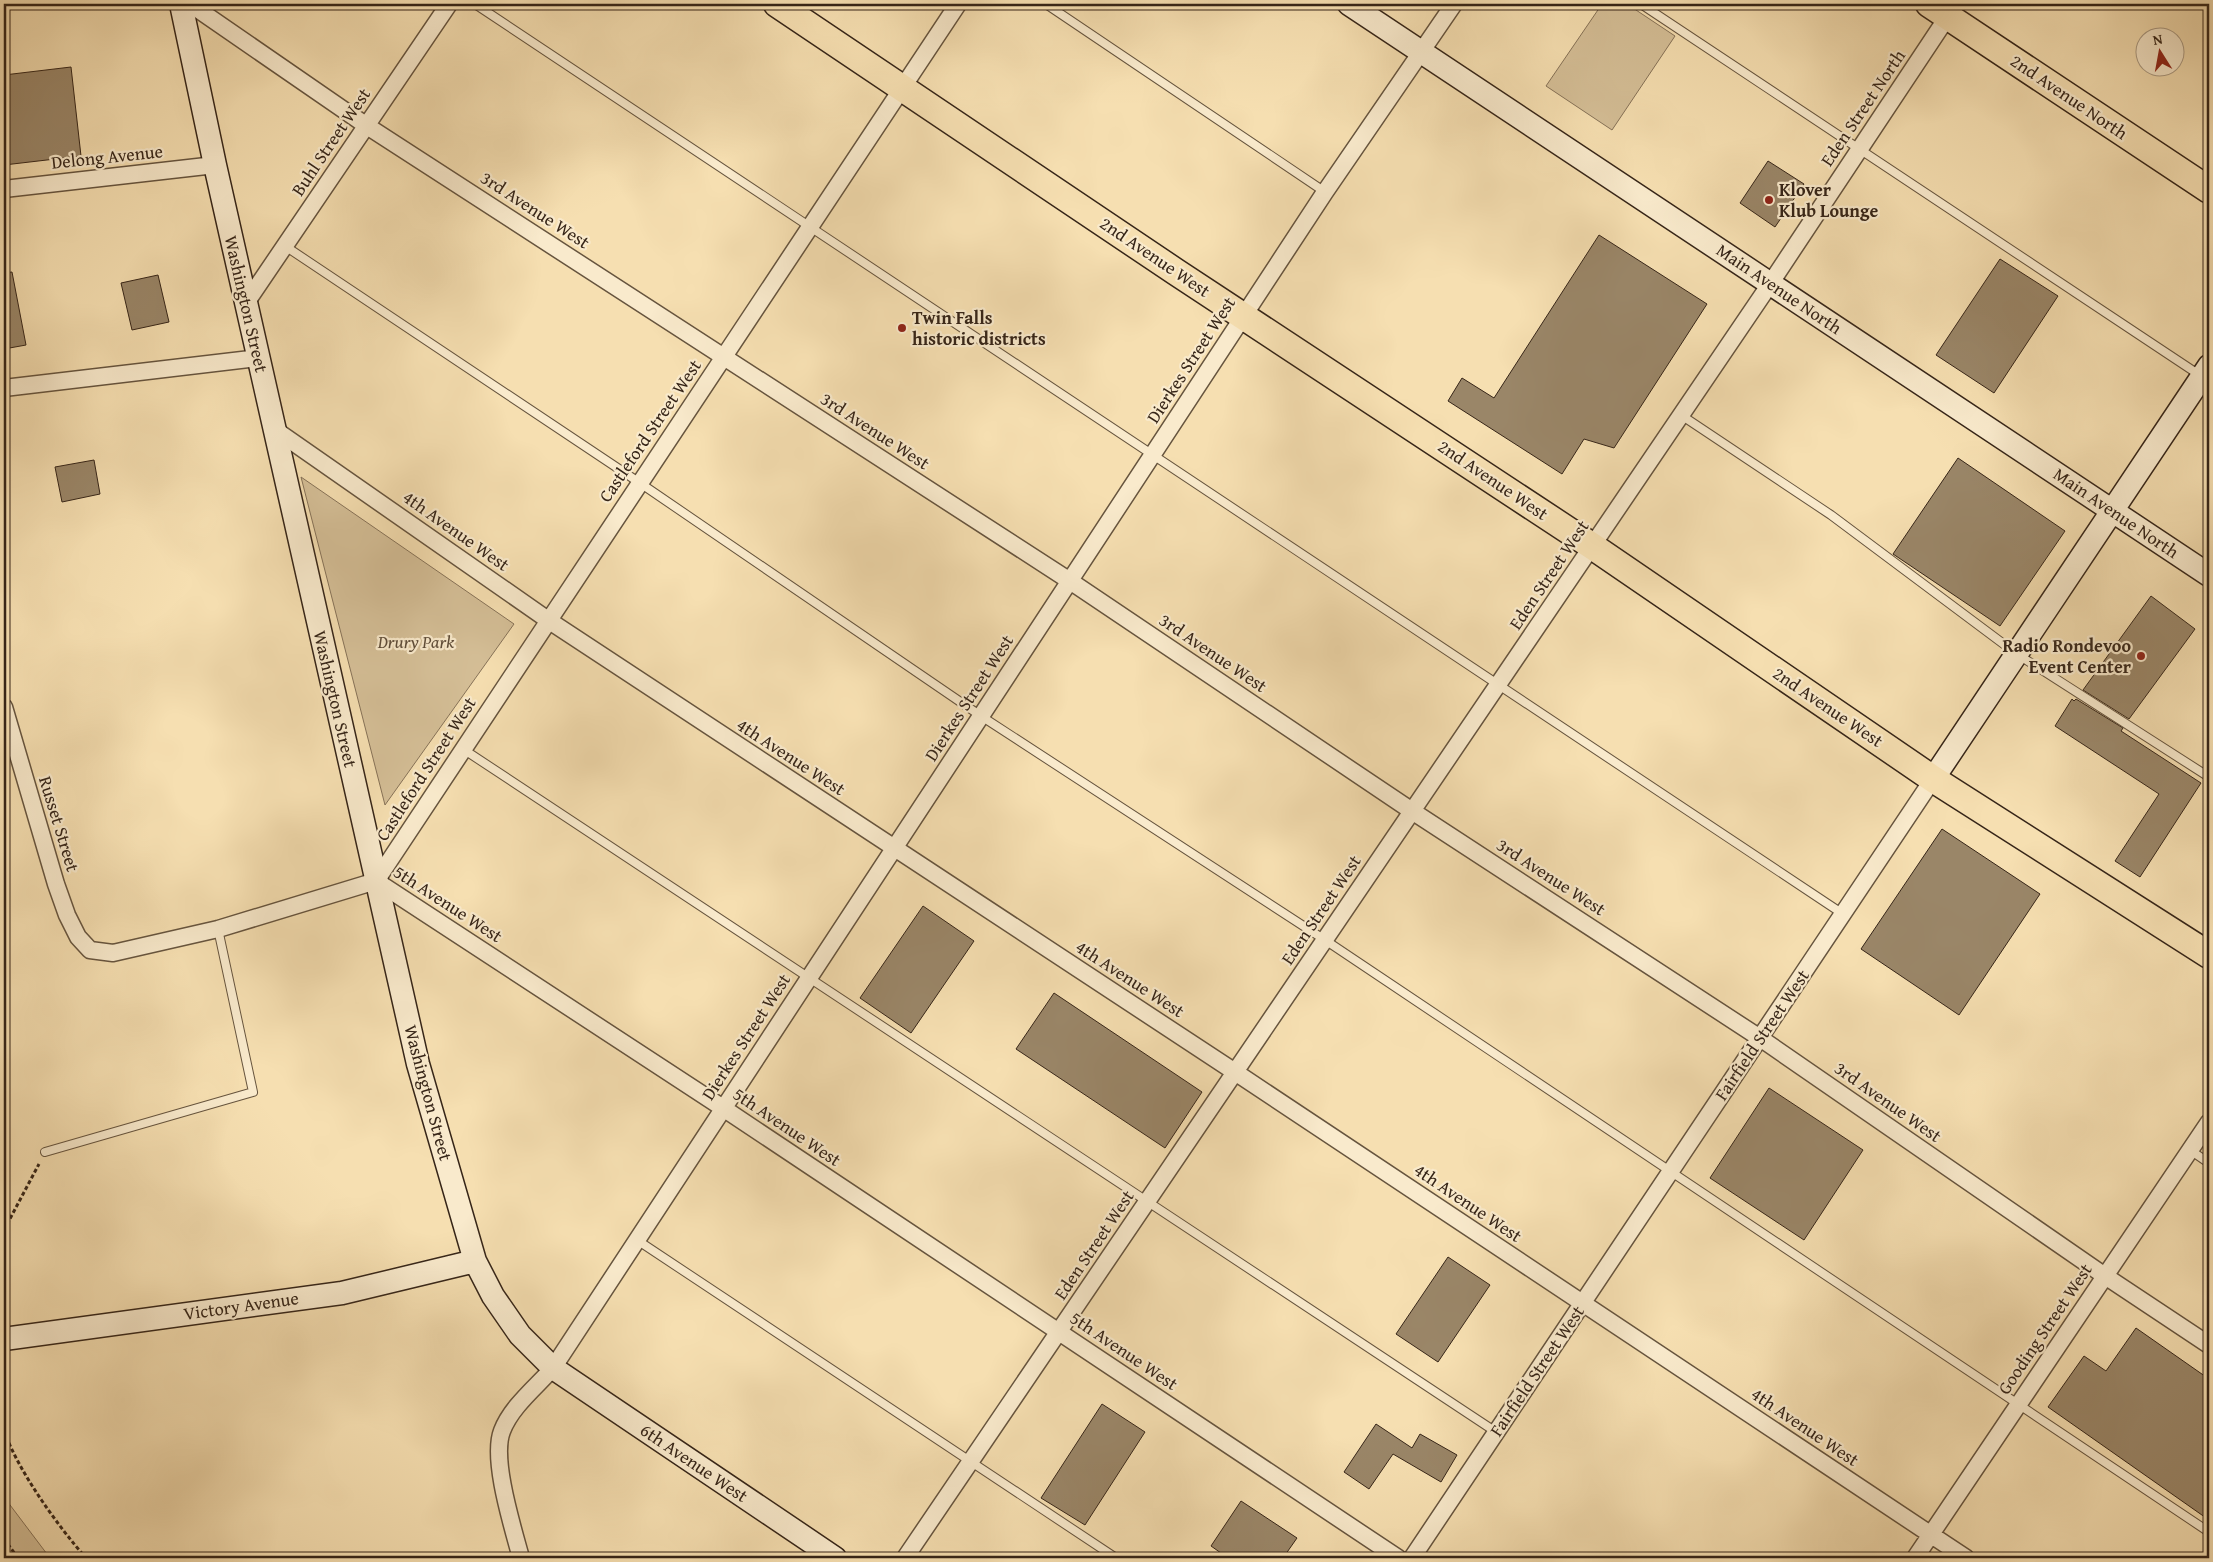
<svg xmlns="http://www.w3.org/2000/svg" width="2213" height="1562" font-family="'Gentium Book Plus',serif">
	<style>
		.green { fill: #d5bf97; stroke: #867258 }
		.building { fill: #9a8668; stroke: #362518 }
		.lines { fill: none; stroke-linecap: round; stroke-linejoin: round }
		.lane-casing { stroke: #66543e; stroke-width: 10 }
		.street-casing { stroke: #66543e; stroke-width: 19 }
		.secondary-casing { stroke: #362518; stroke-width: 25 }
		.primary-casing { stroke: #362518; stroke-width: 29 }
		.path { stroke: #362518; stroke-width: 3; stroke-dasharray: 4 2.5; stroke-linecap: butt }
		.lane { stroke: #f9eacc; stroke-width: 8 }
		.street { stroke: #f9eacc; stroke-width: 16 }
		.secondary { stroke: #f9eacc; stroke-width: 22 }
		.primary { stroke: #f6dfb1; stroke-width: 26 }
		.poi-dot { fill: #8f2418; stroke: #f9eacc; stroke-width: 2 }
		.labels { text-anchor: middle; stroke-width: 4.5; stroke-linejoin: round; paint-order: stroke }
		.street-label { font-size: 18px; fill: #362518; stroke: #f9eacc }
		.poi-label { font-size: 18px; font-weight: bold; fill: #362518; stroke: #f9eacc; text-anchor: start }
		.park-label { font-size: 18px; font-style: italic; fill: #5e4c38; stroke: #f9eacc }
	</style>
	<rect width="100%" height="100%" fill="#f6dfb1"/>
	<filter id="stains"><feTurbulence type="fractalNoise" baseFrequency=".004" numOctaves="4"/><feColorMatrix values="0 0 0 0 .2 0 0 0 0 .09 0 0 0 0 .02 0 0 0 .5 -.17"/></filter>
	<radialGradient id="worn" r=".72"><stop offset=".6" stop-color="#630" stop-opacity="0"/><stop offset="1" stop-color="#630" stop-opacity=".3"/></radialGradient>
	<path class="green" d="M1602,4H1627L1675,36L1612,130L1546,86Z
		M301,477L514,624L385,805Z
		M4,1497L50,1558H4Z"/>
	<path class="building" d="M71,67L81,156L4,165V75Z
		M1768,161L1804,184L1775,227L1740,203Z
		M1599,235L1707,304L1614,448L1584,439L1562,474L1448,401L1462,378L1494,398Z
		M2000,259L2058,296L1994,393L1936,355Z
		M12,272L26,345L4,349V273Z
		M158,275L169,322L132,330L121,283Z
		M1958,458L2065,531L2000,626L1893,554Z
		M94,460L100,494L62,502L55,467Z
		M2151,596L2195,629L2129,719L2083,690Z
		M2072,699L2074,701L2076,699L2123,728L2121,731L2201,783L2140,877L2115,861L2159,794L2055,726Z
		M1942,829L2040,894L1959,1015L1861,949Z
		M923,906L974,941L911,1033L860,998Z
		M1054,993L1202,1092L1165,1148L1016,1049Z
		M1769,1088L1863,1150L1804,1240L1710,1178Z
		M1448,1257L1490,1285L1438,1362L1396,1334Z
		M2136,1328L2209,1379V1520L2048,1407L2084,1356L2106,1371Z
		M1102,1404L1145,1432L1085,1525L1041,1498Z
		M1376,1424L1412,1448L1420,1434L1457,1455L1441,1482L1393,1454L1369,1489L1344,1472Z
		M1241,1501L1297,1538L1283,1558H1228L1211,1546Z"/>
	<g class="lines">
		<g class="lane-casing">
			<path id="lane" d="M475,4L1843,914
				M1046,4L1325,192
				M1641,4L2201,376
				M2203,4L2209,8
				M285,246L640,483L981,716L1325,940L2209,1532
				M1681,415L1831,515L2017,654L2209,777
				M463,749L1496,1432
				M2190,1150L2209,1163
				M45,1152L253,1092L218,929
				M637,1240L1116,1558"/>
		</g>
		<g class="street-casing">
			<path id="street" d="M190,4L367,126L1070,581L1412,811L1760,1038L2105,1276L2209,1345
				M4,189L215,165
				M246,303L449,4
				M4,388L258,358
				M274,429L548,620L1235,1072L1966,1558
				M4,707L56,884L67,915L78,937L90,950L113,953L218,929L376,881L723,1108L1398,1558
				M376,881L958,4
				M521,1558C513,1528 491,1459 502,1431C511,1407 536,1387 553,1368L1325,192L1454,4
				M905,1558L1770,284L1956,4
				M1412,1558L1933,779
				M1915,1558L2209,1122"/>
		</g>
		<g class="secondary-casing">
			<path id="secondary" d="M181,4L215,165L418,1064L475,1261L493,1296L520,1335L553,1368L835,1558
				M1349,4L2209,575
				M1933,779L2209,366
				M4,1339L342,1293L475,1261"/>
		</g>
		<g class="primary-casing">
			<path id="primary" d="M777,4L1176,272L1592,546L1933,779L2209,955
				M1929,4L2209,190"/>
		</g>
		<path class="path" d="M4,1230L39,1164
			M4,1431C19,1472 57,1525 86,1558
			M4,1539L18,1558"/>
		<use href="#lane" class="lane"/>
		<use href="#street" class="street"/>
		<use href="#secondary" class="secondary"/>
		<use href="#primary" class="primary"/>
	</g>
	<g class="poi-dot">
		<circle cx="1769" cy="200" r="5"/>
		<circle cx="902" cy="328" r="5"/>
		<circle cx="2141" cy="656" r="5"/>
	</g>
	<g class="labels">
		<g class="street-label">
			<text transform="translate(2069 97) rotate(34)" y="6">2nd Avenue North</text>
			<text transform="translate(1863 108) rotate(-56)" y="6">Eden Street North</text>
			<text transform="translate(331 142) rotate(-56)" y="6">Buhl Street West</text>
			<text transform="translate(107 157) rotate(-6)" y="6">Delong Avenue</text>
			<text transform="translate(535 210) rotate(33)" y="6">3rd Avenue West</text>
			<text transform="translate(1155 257) rotate(34)" y="6">2nd Avenue West</text>
			<text transform="translate(1779 289) rotate(34)" y="6">Main Avenue North</text>
			<text transform="translate(246 304) rotate(77)" y="6">Washington Street</text>
			<text transform="translate(1191 360) rotate(-57)" y="6">Dierkes Street West</text>
			<text transform="translate(650 431) rotate(-56)" y="6">Castleford Street West</text>
			<text transform="translate(875 431) rotate(33)" y="6">3rd Avenue West</text>
			<text transform="translate(1493 480) rotate(34)" y="6">2nd Avenue West</text>
			<text transform="translate(2116 513) rotate(34)" y="6">Main Avenue North</text>
			<text transform="translate(456 531) rotate(35)" y="6">4th Avenue West</text>
			<text transform="translate(1549 575) rotate(-56)" y="6">Eden Street West</text>
			<text transform="translate(1213 653) rotate(34)" y="6">3rd Avenue West</text>
			<text transform="translate(969 698) rotate(-57)" y="6">Dierkes Street West</text>
			<text transform="translate(335 699) rotate(77)" y="6">Washington Street</text>
			<text transform="translate(1828 707) rotate(34)" y="6">2nd Avenue West</text>
			<text transform="translate(791 757) rotate(33)" y="6">4th Avenue West</text>
			<text transform="translate(426 769) rotate(-57)" y="6">Castleford Street West</text>
			<text transform="translate(59 824) rotate(73)" y="6">Russet Street</text>
			<text transform="translate(1551 877) rotate(33)" y="6">3rd Avenue West</text>
			<text transform="translate(448 904) rotate(33)" y="6">5th Avenue West</text>
			<text transform="translate(1321 910) rotate(-56)" y="6">Eden Street West</text>
			<text transform="translate(1130 979) rotate(33)" y="6">4th Avenue West</text>
			<text transform="translate(1762 1035) rotate(-56)" y="6">Fairfield Street West</text>
			<text transform="translate(746 1037) rotate(-57)" y="6">Dierkes Street West</text>
			<text transform="translate(428 1093) rotate(75)" y="6">Washington Street</text>
			<text transform="translate(1888 1102) rotate(35)" y="6">3rd Avenue West</text>
			<text transform="translate(787 1127) rotate(34)" y="6">5th Avenue West</text>
			<text transform="translate(1468 1203) rotate(34)" y="6">4th Avenue West</text>
			<text transform="translate(1094 1245) rotate(-56)" y="6">Eden Street West</text>
			<text transform="translate(241 1306) rotate(-8)" y="6">Victory Avenue</text>
			<text transform="translate(2045 1329) rotate(-56)" y="6">Gooding Street West</text>
			<text transform="translate(1124 1351) rotate(34)" y="6">5th Avenue West</text>
			<text transform="translate(1537 1371) rotate(-56)" y="6">Fairfield Street West</text>
			<text transform="translate(1805 1427) rotate(34)" y="6">4th Avenue West</text>
			<text transform="translate(694 1463) rotate(34)" y="6">6th Avenue West</text>
		</g>
		<g class="poi-label">
			<text x="1779" y="196">Klover<tspan x="1779" dy="21">Klub Lounge</tspan></text>
			<text x="912" y="324">Twin Falls<tspan x="912" dy="21">historic districts</tspan></text>
			<text x="2131" y="652" text-anchor="end">Radio Rondevoo<tspan x="2131" dy="21">Event Center</tspan></text>
		</g>
		<g class="park-label">
			<text x="416" y="648">Drury Park</text>
		</g>
	</g>
	<rect width="2213" height="1562" fill="none" stroke="#f6dfb1" stroke-width="20"/>
	<rect x="5" y="5" width="2203" height="1552" fill="none" stroke="#362518" stroke-width="2.5"/>
	<rect x="10" y="10" width="2193" height="1542" fill="none" stroke="#362518"/>
	<g transform="translate(2160 52) rotate(349)"><circle r="24" fill="#f9eacc" stroke="#ab9b84"/>
	<path d="M0-4L9 19L0 12L-9 19Z" fill="#8f2418"/>
	<text y="-8" font-size="14" font-weight="bold" text-anchor="middle" fill="#362518">N</text>
	</g>
	<rect width="100%" height="100%" filter="url(#stains)"/>
	<rect width="100%" height="100%" fill="url(#worn)"/>
</svg>
